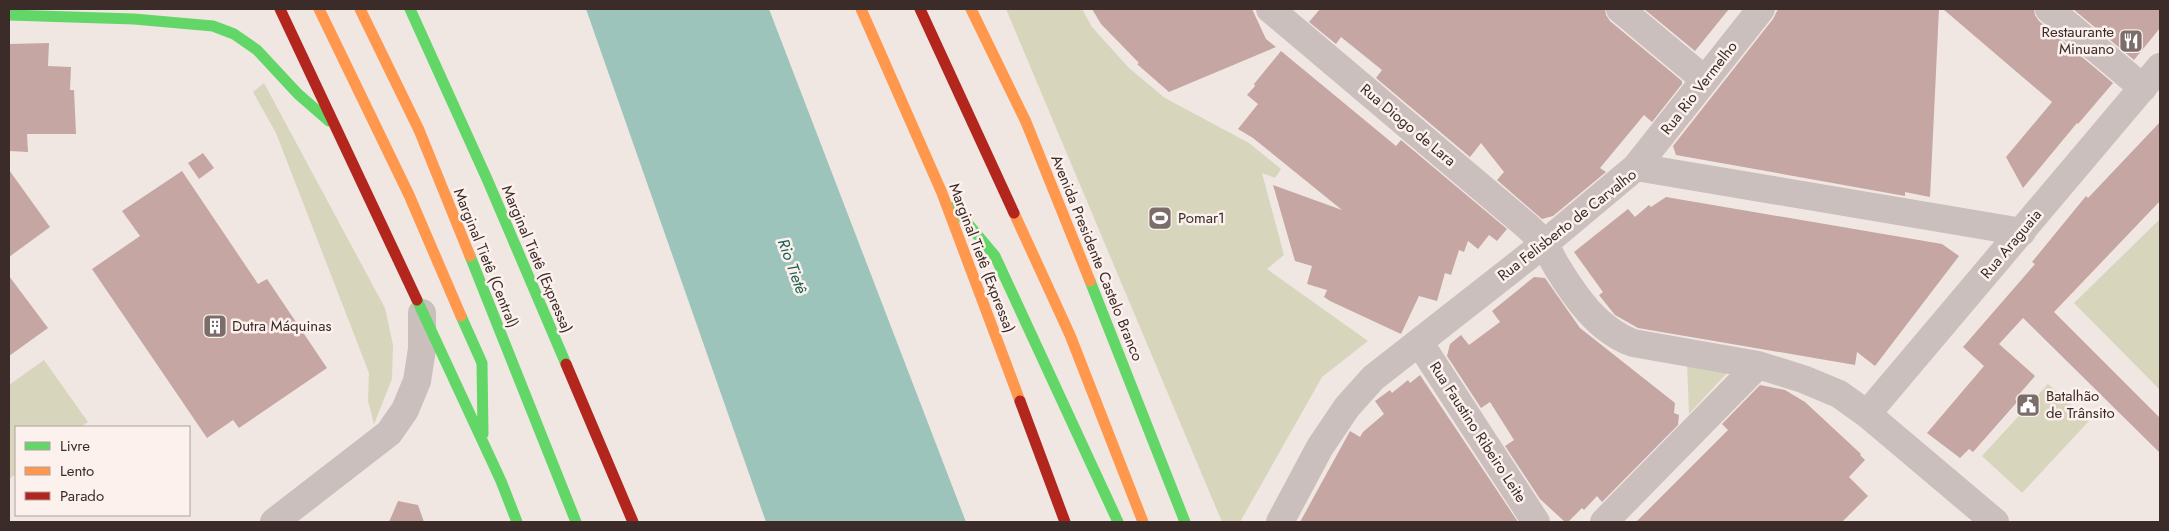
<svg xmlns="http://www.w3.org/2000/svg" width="2169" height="531" font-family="Jost,sans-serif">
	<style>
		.green { fill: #d7d5bc }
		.water { fill: #9dc4bb }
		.building { fill: #c5a6a3 }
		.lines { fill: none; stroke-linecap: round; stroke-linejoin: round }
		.street { stroke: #cabfbc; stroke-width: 28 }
		.fast { stroke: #63d668; stroke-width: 11 }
		.slow { stroke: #ff974d; stroke-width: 11 }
		.jam { stroke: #b3261e; stroke-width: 11 }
		.labels { text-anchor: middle; stroke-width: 5; stroke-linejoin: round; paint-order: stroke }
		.poi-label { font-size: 15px; fill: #3b2b29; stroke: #fcf1ec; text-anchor: start }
		.street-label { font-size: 15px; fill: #3b2b29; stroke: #fcf1ec }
		.water-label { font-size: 16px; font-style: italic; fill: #1a6155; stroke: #fcf1ec }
	</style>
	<rect width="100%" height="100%" fill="#f0e7e3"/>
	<path class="green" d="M1006,9H1082L1092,27L1129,68L1165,98L1249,143L1281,169L1275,178L1262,173L1284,255L1267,269L1368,341L1322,377L1240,522H1222Z
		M264,83L385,308L393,345L392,379L374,424L368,401L369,373L276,133L253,92Z
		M2160,219V390L2074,303Z
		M44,360L88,422L81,427H16V474L9,479V385Z
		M1687,364L1727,373L1689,414Z
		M2048,384L2089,421L2022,493L1982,456Z"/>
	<path class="water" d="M586,9H769L966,522H766Z"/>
	<path class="building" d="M1092,9H1252L1266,39L1276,47L1169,92L1137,64L1139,63L1101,24Z
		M1320,9H1605L1606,15L1610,21L1682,81V84L1652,122L1644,115L1600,168L1606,172L1553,216L1542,219L1497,180L1504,172L1481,143L1470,157L1376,78L1382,70L1341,37L1336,44L1309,22Z
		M1644,9H1729L1695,51Z
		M1778,9H1939L1930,197L1905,192V196L1676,155L1673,146L1773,19Z
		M1943,9H2034L2035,15L2039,21L2113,83L2078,124L2077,123L2023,188L2006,157L2052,102Z
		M2073,9H2160V28L2134,60Z
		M49,43L48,66L71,67L70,90H74L76,134H27L28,152L9,151V44Z
		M1281,51L1396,146L1401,140L1507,229L1497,241L1489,235L1478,249L1468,241L1464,252L1459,250L1451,275L1445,273L1437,301L1419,296L1401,334L1330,301L1324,297L1327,290L1307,284L1312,266L1295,261L1273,185L1342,210L1253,138L1238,129L1258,104L1247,95L1255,86L1254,84Z
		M2160,122V201L2054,312L2160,418V453L2023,318L1999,344L2035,376L2015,399L2018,401L1973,452L1969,449L1960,458L1927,433L1984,366L1963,347L2035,264L2032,262L2086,196L2088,198Z
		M203,153L214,168L199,179L188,163Z
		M9,170L50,227L9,257Z
		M182,171L258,284L267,279L327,368L239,428L233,420L207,438L92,269L140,236L122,211Z
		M1666,197L1942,244L1959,256L1875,366L1857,352L1855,365L1638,328L1615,315L1599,295L1603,292L1574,252L1628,209L1635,217L1649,205L1651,207Z
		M9,276L48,328L9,356Z
		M1534,277L1545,278L1580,328L1675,403L1674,413L1679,415L1678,425L1602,502L1597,496L1584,510L1582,508L1568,522H1565L1540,499L1505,446L1514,440L1490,402L1481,408L1447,356L1450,344L1461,335L1469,345L1500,322L1492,311Z
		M1420,375L1518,522H1300L1350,431L1360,437L1363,432L1384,414L1375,401L1390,390L1392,393L1408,380L1410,383Z
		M1760,385L1785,390L1805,402L1861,454L1860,455L1865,460L1849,477L1868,496L1842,522H1636L1728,430L1722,424Z
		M398,501L418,505L424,522H389Z"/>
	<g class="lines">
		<path class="street" d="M1270,9L1527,226C1533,232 1539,237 1543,243C1549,250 1552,259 1557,267C1576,298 1598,330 1633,343L1758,365L1803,379L1839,394L1867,414L1995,522
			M1620,9L1705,80
			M2049,9L2143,88
			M1636,167L2022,232
			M1419,342L1536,522
			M1867,414L2160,67
			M274,522L389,433L405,410L417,381L422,349V313
			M1280,522L1320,447L1347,407L1373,378L1544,244L1636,167L1761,9
			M1604,522L1758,365"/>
		<path class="fast" d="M410,9L487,179L566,364
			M9,15L134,19L213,26L234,34L257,50L298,94L329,121
			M954,207L995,256L1118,522
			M470,256L576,522
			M1090,281L1185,522
			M417,300L501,481L517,522
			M461,316L482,363L483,434"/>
		<path class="slow" d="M319,9L409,195L461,316
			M360,9L419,130L470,256
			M861,9L942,193L1020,401
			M971,9L1026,122L1090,281
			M1014,213L1070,335L1143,522"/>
		<path class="jam" d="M280,9L417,300
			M920,9L1014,213
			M566,364L633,522
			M1020,401L1065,522"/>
	</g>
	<defs>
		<g id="restaurant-square" transform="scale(1.25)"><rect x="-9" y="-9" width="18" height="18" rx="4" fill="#7a6d6a" stroke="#fcf1ec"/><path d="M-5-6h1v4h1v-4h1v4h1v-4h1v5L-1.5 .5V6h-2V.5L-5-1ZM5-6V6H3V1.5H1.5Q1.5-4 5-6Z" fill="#fff"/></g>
		<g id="stadium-square" transform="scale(1.25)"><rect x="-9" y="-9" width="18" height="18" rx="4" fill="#7a6d6a" stroke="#fcf1ec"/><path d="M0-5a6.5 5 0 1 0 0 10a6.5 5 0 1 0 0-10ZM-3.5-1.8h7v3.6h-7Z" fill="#fff"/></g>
		<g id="building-square" transform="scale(1.25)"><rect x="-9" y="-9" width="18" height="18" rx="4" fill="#7a6d6a" stroke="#fcf1ec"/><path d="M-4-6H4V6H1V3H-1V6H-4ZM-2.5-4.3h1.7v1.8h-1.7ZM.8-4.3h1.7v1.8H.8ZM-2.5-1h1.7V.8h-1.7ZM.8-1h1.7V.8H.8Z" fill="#fff"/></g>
		<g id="civic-square" transform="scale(1.25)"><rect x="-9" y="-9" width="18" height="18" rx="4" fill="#7a6d6a" stroke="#fcf1ec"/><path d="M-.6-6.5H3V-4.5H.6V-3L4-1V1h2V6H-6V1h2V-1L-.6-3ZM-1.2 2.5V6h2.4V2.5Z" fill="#fff"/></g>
	</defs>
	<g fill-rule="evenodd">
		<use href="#restaurant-square" x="2131" y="41"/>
		<use href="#stadium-square" x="1160" y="218"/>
		<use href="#building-square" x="215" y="326"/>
		<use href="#civic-square" x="2028" y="405"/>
	</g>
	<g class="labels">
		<g class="poi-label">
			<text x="2114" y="37" text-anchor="end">Restaurante<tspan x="2114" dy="17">Minuano</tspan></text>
			<text x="1178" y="223">Pomar1</text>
			<text x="232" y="331">Dutra Máquinas</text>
			<text x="2046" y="401">Batalhão<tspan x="2046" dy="17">de Trânsito</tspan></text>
		</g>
		<g class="street-label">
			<text transform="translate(1699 88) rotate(-52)" y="5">Rua Rio Vermelho</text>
			<text transform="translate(1408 125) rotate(40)" y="5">Rua Diogo de Lara</text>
			<text transform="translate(1567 225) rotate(-38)" y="5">Rua Felisberto de Carvalho</text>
			<text transform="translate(2011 244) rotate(-50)" y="5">Rua Araguaia</text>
			<text transform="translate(486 258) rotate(68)" y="5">Marginal Tietê (Central)</text>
			<text transform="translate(982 258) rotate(69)" y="5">Marginal Tietê (Expressa)</text>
			<text transform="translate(1097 258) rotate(68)" y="5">Avenida Presidente Castelo Branco</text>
			<text transform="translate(537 259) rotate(67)" y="5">Marginal Tietê (Expressa)</text>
			<text transform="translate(1478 432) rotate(57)" y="5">Rua Faustino Ribeiro Leite</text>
		</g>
		<g class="water-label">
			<text transform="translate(793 266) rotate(70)" y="6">Rio Tietê</text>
		</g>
	</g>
	<rect width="2169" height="531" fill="none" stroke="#3b2b29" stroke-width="20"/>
	<rect x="15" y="426" width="175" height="90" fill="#fcf1ec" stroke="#afa29e"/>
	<rect x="25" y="442" width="25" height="8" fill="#63d668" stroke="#afa29e"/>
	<text x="60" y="451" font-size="15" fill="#3b2b29">Livre</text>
	<rect x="25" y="467" width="25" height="8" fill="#ff974d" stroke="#afa29e"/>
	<text x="60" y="476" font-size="15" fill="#3b2b29">Lento</text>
	<rect x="25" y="492" width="25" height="8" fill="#b3261e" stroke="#afa29e"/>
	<text x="60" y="501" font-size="15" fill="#3b2b29">Parado</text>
</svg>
